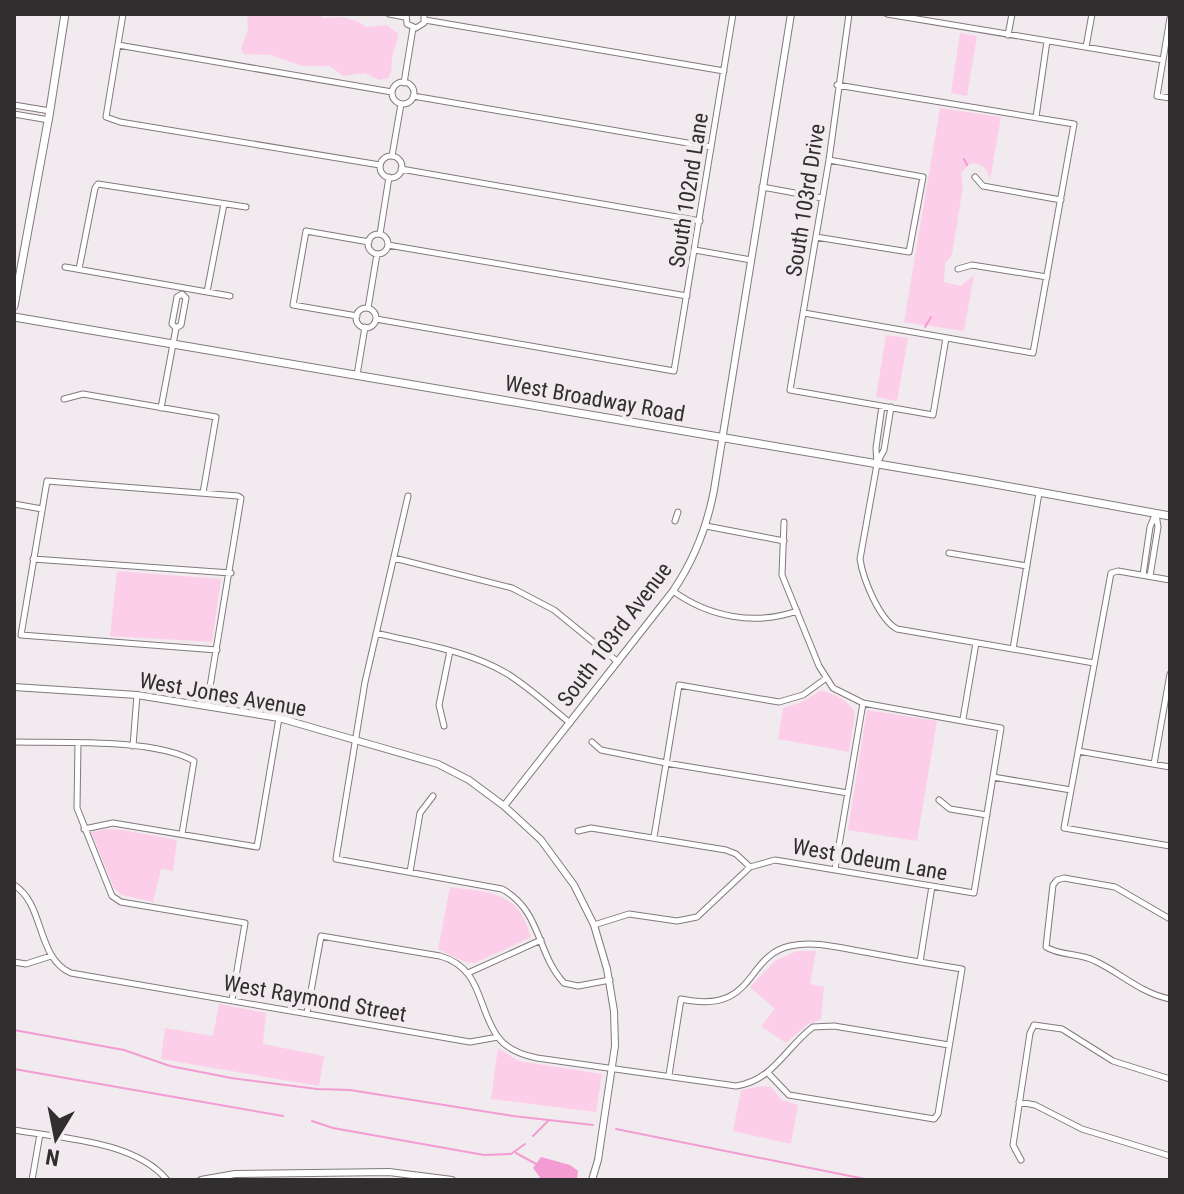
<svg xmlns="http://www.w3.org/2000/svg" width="1184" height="1194" font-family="'Roboto Condensed',sans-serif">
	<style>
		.green { fill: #fdceea }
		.water { fill: #f39cd3 }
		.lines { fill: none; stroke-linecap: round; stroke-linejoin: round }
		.stream { stroke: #f39cd3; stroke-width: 2 }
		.minor-casing { stroke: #807a7d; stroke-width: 7 }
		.tertiary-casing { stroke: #807a7d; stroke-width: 8 }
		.secondary-casing { stroke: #807a7d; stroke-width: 9 }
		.minor { stroke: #fff; stroke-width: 5 }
		.tertiary { stroke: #fff; stroke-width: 6 }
		.secondary { stroke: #fff; stroke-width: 7 }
		.labels { text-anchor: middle; stroke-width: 8; stroke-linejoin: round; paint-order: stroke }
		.street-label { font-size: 22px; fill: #312e30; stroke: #f1eaee }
	</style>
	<rect width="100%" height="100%" fill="#f1eaee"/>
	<path class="green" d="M247,14H317L324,18L341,17L357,21L366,27L387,25L398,34C398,43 395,46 393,53C390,63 394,69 388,78L379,80L365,73L343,76L330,66H302L271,55L244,54L241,49L248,29Z
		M960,33L977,36L967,96L951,93Z
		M940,108L1001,117L990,180C988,169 982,162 970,164L961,173L963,186L952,255L945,263L944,282L961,286L974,275L964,331L904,322Z
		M886,335L908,338L897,401L876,397Z
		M117,571L221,579L212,642L110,636Z
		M820,691C833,692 849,701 855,713L849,752L778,739L783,708L802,702Z
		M867,710L937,721L917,841L848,830Z
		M105,829L122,830L177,840L173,871L161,869L153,902L122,895L114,888L91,832Z
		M450,887C474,891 506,890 521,913C525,919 528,929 531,937L475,963L465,962L438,949Z
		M797,951H816L810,984L824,987L821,1019L807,1025L786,1043L761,1026L775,1009L750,987L775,961Z
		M219,1004L266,1013L263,1044L324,1056L319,1086L161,1059L165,1028L213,1036Z
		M498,1048L518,1061L602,1074L596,1112L491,1099Z
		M762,1086L771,1087L782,1100L798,1105L791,1144L733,1131L741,1090Z"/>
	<path class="water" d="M541,1157L570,1165L578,1171L577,1180H542L533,1168Z"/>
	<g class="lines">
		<path class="stream" d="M964,159L967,165
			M925,327L931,317
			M1169,718H1170
			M14,1030L124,1050L170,1066L231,1078L317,1089L350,1090L513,1116L593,1125
			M14,1069L283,1116
			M312,1121L333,1128L484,1155L511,1154L525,1144
			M616,1129L870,1180
			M533,1136L549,1120
			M516,1153L538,1165"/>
		<g class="minor-casing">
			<path id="minor" d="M123,14L106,117L120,122L380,165
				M389,14L405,17
				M406,14L407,24L416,28L424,23V14
				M849,14L829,160L790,390L933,415L946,338
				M887,14L1163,60
				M1170,18L1157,96L1170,98
				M425,20L724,71
				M1008,35L1012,14
				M118,45L392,92
				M1086,47L1092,14
				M392 93a11 11 0 1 1 22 0a11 11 0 1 1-22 0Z
				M404,83L413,28
				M413,96L711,147
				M14,105L50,111
				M14,114L49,120
				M1036,117L1047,41
				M392,156L401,104
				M380 167a11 11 0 1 1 22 0a11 11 0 1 1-22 0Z
				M401,169L700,221
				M975,177L983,186L1061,200
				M762,187L822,198
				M380,234L389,177
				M368 244a10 10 0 1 1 20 0a10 10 0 1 1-20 0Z
				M816,237L909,252L923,177L829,160
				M388,245L687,296
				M695,250L751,260
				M65,267L230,296
				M79,269L95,188L98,184L246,207
				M958,269L972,265L1047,277
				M207,292L224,204
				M368,308L377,254
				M356 318a10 10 0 1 1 20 0a10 10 0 1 1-20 0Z
				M804,313L1033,353L1074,124L837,85
				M357,316L293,305L306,231L369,242
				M376,319L674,371L733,14
				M357,375L365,327
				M64,399L83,394L216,417L203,493
				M882,406L876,448L877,464L860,559C863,579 879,619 897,629L1094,663
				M161,408L176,328L181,325L186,298L182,294L177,297L172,324L176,328
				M877,463L884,450L891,407
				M408,496L365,682L336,859L502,889C542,911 536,953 564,983L578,986L610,980
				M14,504L42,509
				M675,521L678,512
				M706,526L784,541
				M949,553L1027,566
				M394,558L512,588L554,610L618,662
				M33,559L231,573
				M1143,575L1150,527L1155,515
				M1150,576L1158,527L1156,514
				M1170,580L1118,571L1111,573L1064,828L1170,846
				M673,591C709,617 755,626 797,611
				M376,633C420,644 466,650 506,673C529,687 549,706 570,723
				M1013,649L1039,493
				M207,705L241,498L238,496L47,481L21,635L217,650
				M963,719L976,643
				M444,726L439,705L450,651
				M14,742C62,743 153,738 194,761L182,834
				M592,742L601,750L666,763L848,793
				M78,743L77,808L112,896L121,902L245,923L232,1000
				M133,746L137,695
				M1078,751L1170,767
				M1154,764L1170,674
				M993,777L1071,790
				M939,800L950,809L987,815
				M84,829L113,823L257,847L279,718
				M578,831L591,828L726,850L736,854L750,867
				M654,837L679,685L779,702L803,695L825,679
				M835,869L863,703
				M410,872L420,813L433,796
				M14,885C45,904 36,958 71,973L470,1042L498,1037
				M1170,919L1115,887L1064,878L1057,880L1053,885L1046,947C1060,956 1080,953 1095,961C1121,973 1140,993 1170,999
				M594,925L629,914L677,921L697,917L750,867L775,860L974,893L1001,728L863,703L833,688L819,666L782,575L784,522
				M14,962L26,964L51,956
				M920,962L932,886
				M468,973L541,940
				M307,1013L321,936L440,956C483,968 477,1009 498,1037C507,1050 523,1055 537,1058L736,1086C774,1080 785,1048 813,1027L834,1026L949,1045
				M669,1075L681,999C757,1015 744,956 790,946C817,940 843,949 870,953C901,959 931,964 962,969L938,1114L934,1119L789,1095L768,1073
				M1019,1102L1035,1105L1082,1129L1170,1156
				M14,1130C61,1138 135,1141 167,1180
				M1021,1160L1013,1145L1030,1033L1034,1025L1062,1029L1113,1061L1170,1079
				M32,1180L40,1134"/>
		</g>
		<g class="tertiary-casing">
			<path id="tertiary" d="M14,687L137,695L279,718L438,764L469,780L504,806L541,840L574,885L594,925L607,969L614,1011L615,1046L598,1160L592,1180
				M504,806L673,591C694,560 707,527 714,490L791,14
				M201,1180L235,1174L389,1172L452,1180"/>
		</g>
		<g class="secondary-casing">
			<path id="secondary" d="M14,306L49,116L65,14
				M14,317L978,481L1170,516"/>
		</g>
		<use href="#minor" class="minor"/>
		<use href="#tertiary" class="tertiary"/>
		<use href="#secondary" class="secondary"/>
	</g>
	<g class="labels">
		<g class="street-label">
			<text transform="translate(688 190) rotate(-81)" y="8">South 102nd Lane</text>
			<text transform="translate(805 200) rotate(-81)" y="8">South 103rd Drive</text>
			<text transform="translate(595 398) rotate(10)" y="8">West Broadway Road</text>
			<text transform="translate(614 634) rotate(-53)" y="8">South 103rd Avenue</text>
			<text transform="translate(223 694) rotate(10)" y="8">West Jones Avenue</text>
			<text transform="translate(870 859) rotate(10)" y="8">West Odeum Lane</text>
			<text transform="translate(315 998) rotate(10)" y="8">West Raymond Street</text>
		</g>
	</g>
	<rect width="1184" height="1194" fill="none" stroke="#312e30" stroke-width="32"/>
	<g transform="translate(56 1138) rotate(190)" stroke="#f1eaee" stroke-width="6" paint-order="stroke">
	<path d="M0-6L14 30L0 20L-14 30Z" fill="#312e30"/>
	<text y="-12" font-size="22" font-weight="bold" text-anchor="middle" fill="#312e30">N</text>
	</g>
</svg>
